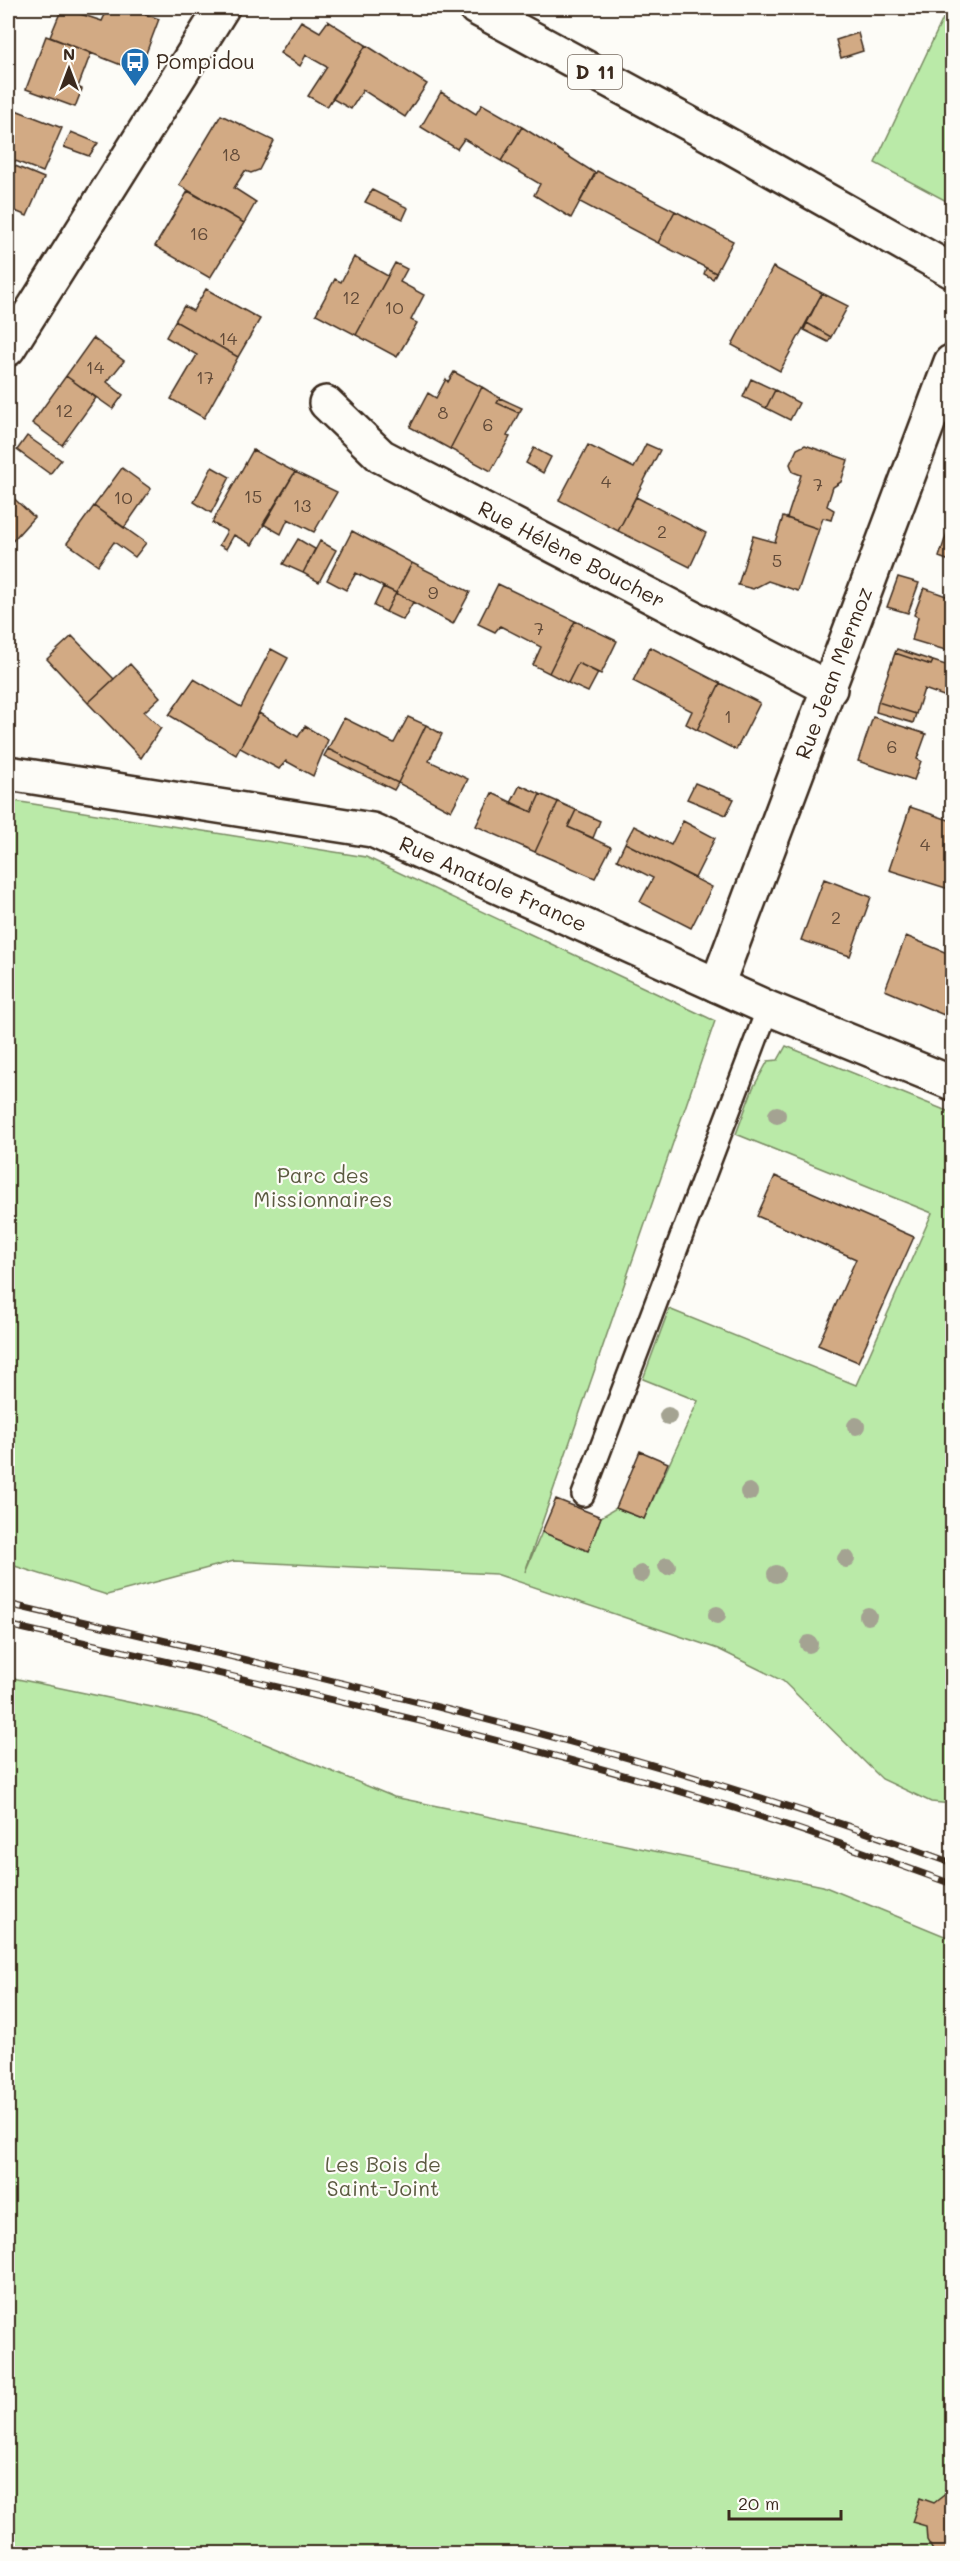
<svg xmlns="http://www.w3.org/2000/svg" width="960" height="2561" font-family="Mali,sans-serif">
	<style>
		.green { fill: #baeaa8; stroke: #7a8a63; stroke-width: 1.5 }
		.building { fill: #d2aa84; stroke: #3b2a1e; stroke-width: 1.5 }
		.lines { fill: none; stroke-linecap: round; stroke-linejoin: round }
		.service-casing { stroke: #3b2a1e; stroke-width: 26 }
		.minor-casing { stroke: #3b2a1e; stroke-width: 38 }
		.tertiary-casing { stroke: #3b2a1e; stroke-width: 38 }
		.primary-casing { stroke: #3b2a1e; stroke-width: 38 }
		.service { stroke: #fdfcf7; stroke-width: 21 }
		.minor { stroke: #fdfcf7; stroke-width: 33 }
		.tertiary { stroke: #fdfcf7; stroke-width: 33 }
		.primary { stroke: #fdfcf7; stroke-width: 33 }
		.rail-casing { stroke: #3b2a1e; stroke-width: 7 }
		.rail { stroke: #fdfcf7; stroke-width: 4.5; stroke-dasharray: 14; stroke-linecap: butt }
		.tree { fill: #a4a392 }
		.labels { text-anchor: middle; stroke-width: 4.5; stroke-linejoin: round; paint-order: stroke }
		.number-label { font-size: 18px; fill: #614a38 }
		.shield { fill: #fdfcf7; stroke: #75695f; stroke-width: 1.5 }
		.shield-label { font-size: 20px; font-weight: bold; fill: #3b2a1e }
		.poi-label { font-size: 21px; fill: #3b2a1e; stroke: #fdfcf7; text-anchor: start }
		.street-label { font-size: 21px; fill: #3b2a1e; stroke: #fdfcf7 }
		.park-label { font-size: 21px; fill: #5b5a40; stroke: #fdfcf7 }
	</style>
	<rect width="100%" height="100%" fill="#fdfcf7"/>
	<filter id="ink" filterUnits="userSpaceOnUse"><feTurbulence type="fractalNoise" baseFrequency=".0167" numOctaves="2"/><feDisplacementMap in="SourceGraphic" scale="12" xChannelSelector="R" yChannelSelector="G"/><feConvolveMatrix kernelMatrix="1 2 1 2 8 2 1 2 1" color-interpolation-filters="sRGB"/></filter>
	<g filter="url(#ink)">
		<path class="green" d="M948,8H952V204L875,163Z
			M8,800L366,857L715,1021L525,1572L542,1532L588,1550L601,1517L616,1508L644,1519L698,1401L643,1379L669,1309L856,1385L932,1213L736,1134L753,1088L768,1061L778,1060L786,1046L952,1113V1804L931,1802L882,1779L783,1681L718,1649L496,1574L234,1561L107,1595L8,1564Z
			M8,1677L200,1717L394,1797L823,1886L952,1939V2553H8Z"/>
		<path class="building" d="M62,8L102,21L108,8H128L159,19L139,72L50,37Z
			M301,21L320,32L328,21L366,45L327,107L308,96L327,67L306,55L300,66L280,53Z
			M858,33L863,51L841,58L836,40Z
			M46,36L91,53L78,87L82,89L75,107L26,89Z
			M366,45L427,84L405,117L363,90L351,109L333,99Z
			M441,92L476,114L482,104L522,127L501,161L464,139L457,149L421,127Z
			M13,109L62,128L43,172L8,158V122Z
			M221,115L274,141L259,170L251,173L245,171L234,188L256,202L244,223L179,185Z
			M522,127L595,173L571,218L534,195L540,184L501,161Z
			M71,132L98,143L89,156L64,147Z
			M8,163L44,178L27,216L8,208Z
			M597,171L675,211L658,243L580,202Z
			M372,190L408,208L403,219L365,202Z
			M188,191L244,223L210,278L155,246Z
			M675,211L733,241L716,273L658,243Z
			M354,257L388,276L356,335L316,314L335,279L341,282Z
			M395,263L407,269L400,282L424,295L411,320L417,323L397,357L356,335Z
			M773,267L822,293L780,371L732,345Z
			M706,268L716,273L713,279L704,274Z
			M206,289L260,319L238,357L175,321L184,306L193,311Z
			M822,293L848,306L831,337L807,323Z
			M175,321L238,357L204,418L171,399L197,355L166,337Z
			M807,323L831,337L828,342L804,330Z
			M93,338L124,361L107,382L123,395L113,409L66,376Z
			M454,372L482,387L450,449L410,427L428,393L436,398L446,379L448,382Z
			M66,376L96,398L62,445L32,423Z
			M751,379L775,390L766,408L743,397Z
			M482,387L500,398L497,403L519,413L507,436L510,437L491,471L450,449Z
			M775,390L799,403L790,420L766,408Z
			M500,398L522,408L519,413L497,403Z
			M27,436L61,460L50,474L17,450Z
			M646,444L660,450L618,531L559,500L588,445L634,468Z
			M805,445L848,460L841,482L833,487L827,506L834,510L831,520L823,518L819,529L787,518L801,475L793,472L790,464L797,449Z
			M534,448L551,457L543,473L526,463Z
			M253,450L295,472L252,545L234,535L226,549L219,545L227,531L212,523Z
			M212,467L230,477L211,513L194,502Z
			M122,468L151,489L124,528L94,506Z
			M295,472L337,492L314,532L288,519L281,534L263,524Z
			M8,493L34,517L8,546Z
			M636,497L706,533L690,567L618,531Z
			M94,506L146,543L135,557L114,542L98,565L67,543Z
			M783,517L819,529L798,591L768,581L753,589L738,585L753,536L775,542Z
			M952,518V562L939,557Z
			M352,531L412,563L396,593L356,573L346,590L327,580Z
			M298,539L315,549L303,573L283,564Z
			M320,541L336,550L319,582L303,573Z
			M412,563L470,592L453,624L396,593Z
			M898,577L919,583L908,613L887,607Z
			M498,584L575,621L549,673L533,665L541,647L500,626L495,632L478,624Z
			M383,587L396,593L386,612L374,606Z
			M924,588L952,598V652L912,640L918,617L914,615Z
			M396,593L413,602L403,620L386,612Z
			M575,621L617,641L601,674L578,663L568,683L549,673Z
			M72,636L114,679L88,703L47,659Z
			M650,647L720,683L697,730L686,724L692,711L633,681Z
			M271,649L288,658L236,755L169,715L194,679L241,707Z
			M897,649L933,661L931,665L895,653Z
			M895,653L931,665L933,661L952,667V699L924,689L916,714L878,702Z
			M578,663L598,673L588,692L568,683Z
			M130,664L160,697L144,712L161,728L141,758L88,703Z
			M720,683L760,703L736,750L697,730Z
			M878,702L916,714L913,723L876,712Z
			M259,713L298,737L305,726L328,740L313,776L286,761L279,769L240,748Z
			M408,717L426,725L398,783L328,749L344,718L394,743Z
			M873,717L926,734L917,759L921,761L914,780L858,761Z
			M426,725L442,734L429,761L468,779L451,811L398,783Z
			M328,749L398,783L394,790L324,756Z
			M695,783L734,799L726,815L687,799Z
			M520,785L540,794L532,812L511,803Z
			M492,793L532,812L540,794L558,802L535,852L476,826Z
			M558,802L576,810L568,827L611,847L595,878L535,852Z
			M910,807L952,821V890L889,870Z
			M576,810L600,821L593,838L568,827Z
			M683,821L715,838L695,878L625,843L634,826L671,845Z
			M625,843L712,887L691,928L640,902L653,878L617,860Z
			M824,879L871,897L850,956L801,940Z
			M906,936L952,955V994L944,1015L885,990Z
			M775,1176L914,1237L858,1362L818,1345L856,1259L757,1216Z
			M640,1451L668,1463L644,1519L616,1508Z
			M556,1499L601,1517L588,1551L542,1532Z
			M952,2489V2554H935L927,2540L926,2526L912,2522L920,2498L934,2503Z"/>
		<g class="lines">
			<g class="service-casing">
				<path id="service" d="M583,1495L768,1008"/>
			</g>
			<g class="minor-casing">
				<g id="minor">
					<path id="s1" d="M326,403L381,456L830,689"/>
					<path id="s2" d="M8,773L372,830L768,1008L952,1083"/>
					<path id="s3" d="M717,985L951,362"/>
				</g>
			</g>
			<g class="tertiary-casing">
				<path id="tertiary" d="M8,349L222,8"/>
			</g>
			<g class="primary-casing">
				<path id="primary" d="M476,8L714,137L952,271"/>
			</g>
			<use href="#service" class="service"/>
			<use href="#minor" class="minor"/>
			<use href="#tertiary" class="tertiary"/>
			<use href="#primary" class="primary"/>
			<g class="rail-casing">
				<path id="rail" d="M8,1604C326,1679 645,1749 952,1863
					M8,1625C250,1681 496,1733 734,1808C807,1831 880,1858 952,1884"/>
			</g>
			<use href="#rail" class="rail"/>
		</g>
		<g class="tree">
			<circle cx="777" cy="1115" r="9"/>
			<circle cx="668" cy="1416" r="9"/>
			<circle cx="856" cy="1426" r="9"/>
			<circle cx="749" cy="1492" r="9"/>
			<circle cx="846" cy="1559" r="9"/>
			<circle cx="667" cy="1566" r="9"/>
			<circle cx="641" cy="1574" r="9"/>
			<circle cx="776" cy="1574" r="9"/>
			<circle cx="717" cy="1615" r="9"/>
			<circle cx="868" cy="1616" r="9"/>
			<circle cx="809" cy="1644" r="9"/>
		</g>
	</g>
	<defs>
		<g id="bus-pin" transform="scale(1.5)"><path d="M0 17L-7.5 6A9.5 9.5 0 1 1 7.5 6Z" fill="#1f6fb2" stroke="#fdfcf7"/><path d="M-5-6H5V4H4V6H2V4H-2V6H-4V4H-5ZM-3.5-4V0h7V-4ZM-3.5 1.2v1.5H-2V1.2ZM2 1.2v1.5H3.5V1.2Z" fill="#fff"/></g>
	</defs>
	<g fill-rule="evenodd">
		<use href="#bus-pin" x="135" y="62"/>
	</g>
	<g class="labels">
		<g class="number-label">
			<text x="231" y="161">18</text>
			<text x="199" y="240">16</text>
			<text x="351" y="304">12</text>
			<text x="394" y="314">10</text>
			<text x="228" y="345">14</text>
			<text x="95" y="374">14</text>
			<text x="205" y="384">17</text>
			<text x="64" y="417">12</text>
			<text x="443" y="419">8</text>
			<text x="488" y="431">6</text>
			<text x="606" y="488">4</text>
			<text x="818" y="491">7</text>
			<text x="253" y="503">15</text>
			<text x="123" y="504">10</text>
			<text x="302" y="512">13</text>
			<text x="662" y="538">2</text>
			<text x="777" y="567">5</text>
			<text x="433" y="599">9</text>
			<text x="539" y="635">7</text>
			<text x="728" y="723">1</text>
			<text x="892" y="753">6</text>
			<text x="925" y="851">4</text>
			<text x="836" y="924">2</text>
		</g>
		<rect class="shield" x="568" y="55" width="54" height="34" rx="4.5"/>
		<g class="shield-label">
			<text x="595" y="79">D 11</text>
		</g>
		<g class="poi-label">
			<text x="156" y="69">Pompidou</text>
		</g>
		<g class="street-label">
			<text dy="7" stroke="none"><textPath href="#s1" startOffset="291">Rue Hélène Boucher</textPath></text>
			<text dy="7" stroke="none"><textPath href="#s3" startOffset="333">Rue Jean Mermoz</textPath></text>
			<text dy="7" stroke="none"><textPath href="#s2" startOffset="501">Rue Anatole France</textPath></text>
		</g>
		<g class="park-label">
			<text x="323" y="1183">Parc des<tspan x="323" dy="24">Missionnaires</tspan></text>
			<text x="383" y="2172">Les Bois de<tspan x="383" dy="24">Saint-Joint</tspan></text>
		</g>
	</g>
	<rect width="960" height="2561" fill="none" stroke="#fdfcf7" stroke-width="30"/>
	<rect x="15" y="15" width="930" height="2531" fill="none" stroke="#3b2a1e" stroke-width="2" filter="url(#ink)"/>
	<g transform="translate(69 69)" stroke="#fdfcf7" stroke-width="4.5" paint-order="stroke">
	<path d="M0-4.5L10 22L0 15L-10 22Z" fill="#3b2a1e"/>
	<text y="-9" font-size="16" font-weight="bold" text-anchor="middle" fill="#3b2a1e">N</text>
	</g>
	<path d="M729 2510v9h112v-9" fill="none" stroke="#3b2a1e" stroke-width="3"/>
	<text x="738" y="2510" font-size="18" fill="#3b2a1e" stroke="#fdfcf7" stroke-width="4.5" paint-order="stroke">20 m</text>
</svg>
